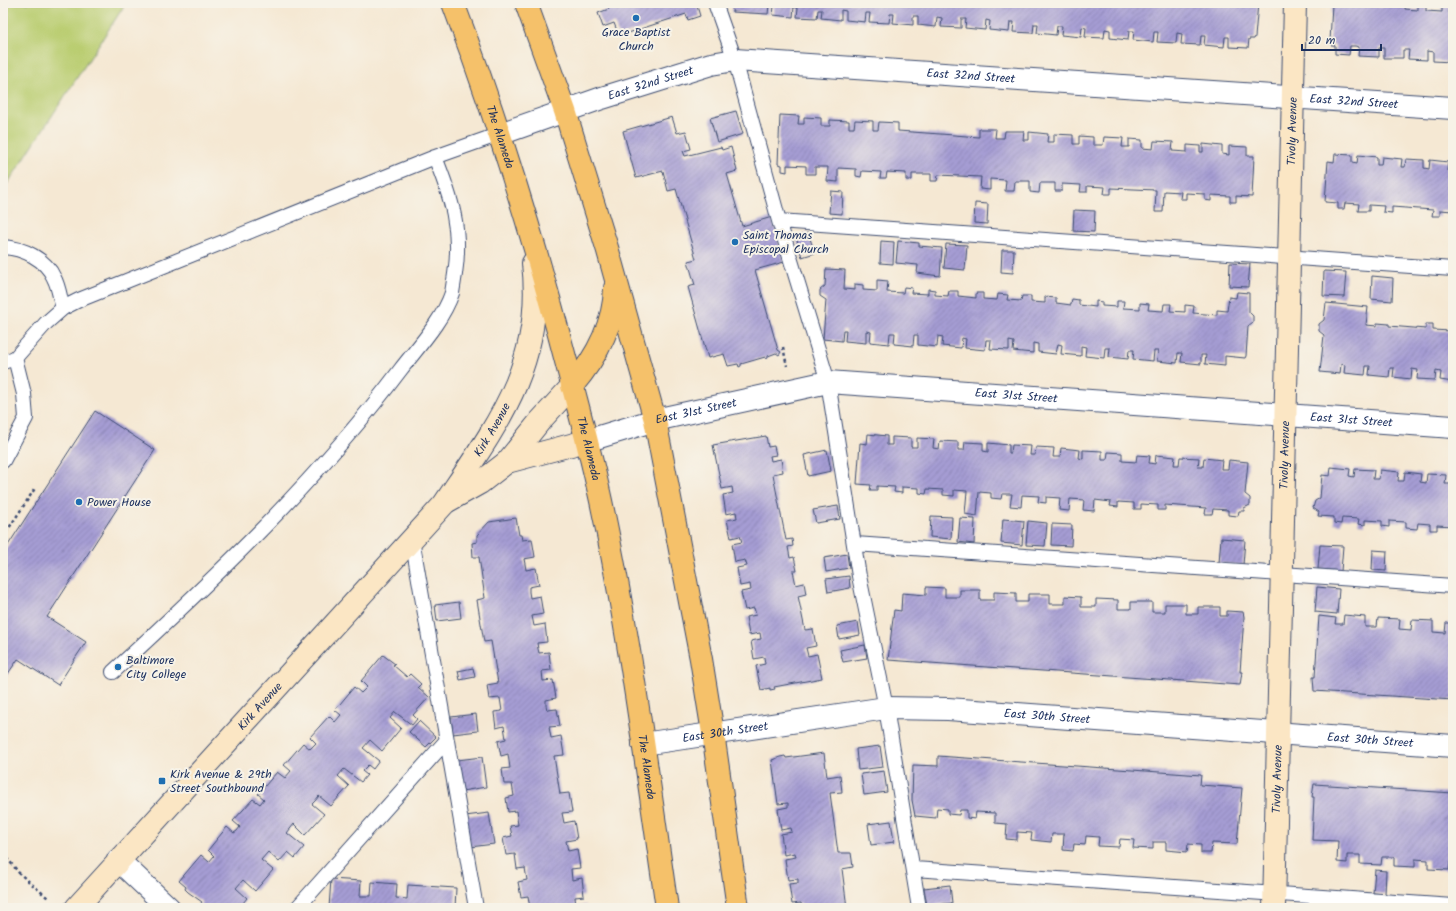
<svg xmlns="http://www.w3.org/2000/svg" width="1456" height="911" font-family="Kalam,sans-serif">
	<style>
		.garden { fill: #bacd71; stroke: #6a7e68 }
		.building { fill: url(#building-hatch) }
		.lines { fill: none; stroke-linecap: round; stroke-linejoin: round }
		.lane-casing { stroke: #3c4b70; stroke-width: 16 }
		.street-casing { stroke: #3c4b70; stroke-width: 24 }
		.secondary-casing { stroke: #3c4b70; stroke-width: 24 }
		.primary-casing { stroke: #3c4b70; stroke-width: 24 }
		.path { stroke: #3c4b70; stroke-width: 2.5; stroke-dasharray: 3 3; stroke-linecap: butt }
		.lane { stroke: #fff; stroke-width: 14 }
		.street { stroke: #fff; stroke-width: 22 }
		.secondary { stroke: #fbe6c4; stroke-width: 22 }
		.primary { stroke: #f5c16b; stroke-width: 22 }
		.poi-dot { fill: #1f6fb2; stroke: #f7f3e8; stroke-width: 1.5 }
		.labels { text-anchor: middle; stroke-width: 4; stroke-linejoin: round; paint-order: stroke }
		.poi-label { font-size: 12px; fill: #1b2f5e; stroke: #f7f3e8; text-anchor: start }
		.street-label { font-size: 12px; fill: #1b2f5e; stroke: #f7f3e8 }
	</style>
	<defs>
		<pattern id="building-hatch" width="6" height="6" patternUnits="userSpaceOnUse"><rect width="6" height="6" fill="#a69dd4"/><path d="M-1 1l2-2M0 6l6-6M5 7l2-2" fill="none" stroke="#8680af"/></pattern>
	</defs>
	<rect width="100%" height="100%" fill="#f7f3e8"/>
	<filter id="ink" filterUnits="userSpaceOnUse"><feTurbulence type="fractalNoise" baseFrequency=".025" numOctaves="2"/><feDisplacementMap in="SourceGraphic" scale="8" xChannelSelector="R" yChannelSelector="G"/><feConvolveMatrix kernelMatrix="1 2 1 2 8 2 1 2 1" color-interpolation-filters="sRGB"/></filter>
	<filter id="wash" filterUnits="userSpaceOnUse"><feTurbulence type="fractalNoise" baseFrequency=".012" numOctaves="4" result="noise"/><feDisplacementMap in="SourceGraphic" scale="16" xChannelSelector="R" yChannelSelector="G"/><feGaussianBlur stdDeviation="0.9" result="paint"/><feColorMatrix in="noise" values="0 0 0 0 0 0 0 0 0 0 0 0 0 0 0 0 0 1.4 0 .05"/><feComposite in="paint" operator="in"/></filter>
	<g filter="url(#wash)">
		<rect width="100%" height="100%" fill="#f5e8d3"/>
		<path class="garden" d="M3,3H126L8,183L3,184Z"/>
		<g id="blocks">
			<path class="building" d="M607,3H705V4L697,6L700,16L688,20L686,14L619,36L614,23L603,27L598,13L609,9Z
				M733,3H1258L1255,37L1254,39H1249L1248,48L1229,47V37H1225L1224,47L1204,45L1205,36H1201L1200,45L1181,44L1182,34L1177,33L1176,43L1157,42L1158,32H1154L1153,42L1133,40L1134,31H1129L1128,40L1110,38V30L1105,29L1104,38L1085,37L1086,28L1082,27L1081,37L1061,35L1062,26H1057L1056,35L1037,33L1038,24H1034L1033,33L1013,32L1014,22H1010L1009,32L989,30L990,21L986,20L985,30L965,28L966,19H961V28L941,27L942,18L937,17L936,27L918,25V16H913V25L893,23L894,14H890L889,23L869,22L870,13H866L865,22L846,20V11L841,10V20L821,18L822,10H818L817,18L797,17L798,8L794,7L793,17L773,15L774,6L769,5L768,14L732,12Z
				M1345,3H1352V6H1369V3H1377V7H1383V3H1405V9L1418,10V4H1426V11L1442,12V6H1450L1449,13H1453L1452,62L1433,61V52L1427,51V60L1408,59L1409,50H1403V58H1384V48H1379V57L1358,56L1359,47L1355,46H1350L1349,55L1335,54V45H1331L1330,42L1332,4L1345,5Z
				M736,111L743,134L717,142L710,118Z
				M780,115L799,116L798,124H804V117L821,118V126H830V120L849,121V128H854L855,120L873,121V130H878L879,122L898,123V131L954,135L979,137V129H996L995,138H1004L1005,131H1024L1023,140H1029V132L1048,134L1047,142H1054V134L1073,135V144H1079V136L1093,137V145H1103L1104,137L1123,138L1122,147H1129V139L1142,140V148L1153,149L1154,141L1173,142L1172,151L1187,152V145L1200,146V152H1203V144L1222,146V154L1229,155V146L1247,147V156H1254L1252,197L1236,196V202H1230V196L1211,195V201L1205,200V194L1186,193V199H1180L1181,192L1164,191L1163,212H1155L1156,190L1111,188V194H1104L1105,187L1087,186V192H1080L1081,185L1062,184V191H1055V183H1040L1039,193L1030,192V181H1015L1014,191H1005L1006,180L990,179V190L980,189L981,177L938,175L937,181H931V174H912V180H906V173L887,172L886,178H880L881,172L862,171L861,177L856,176V169L838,168V182L827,181L828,167H815V174H806V166L787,165V172L782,171V165L778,164Z
				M672,117L677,133L686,131L691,149L683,151L685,156L721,147L722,150L731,147L737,171L727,174L742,226L772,217L784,262L755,270L778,350L781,352L779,355L776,353L768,356V358L766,359L765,357L741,364V366L739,367L738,364L728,366L724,354L708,358L688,287L695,285L688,261L696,259L676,189L668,191L663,171L636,178L623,131Z
				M1335,154L1352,155V163L1357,164L1358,155L1377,157V165H1381L1382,157L1402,159L1401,167H1405L1406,159L1424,160V168L1429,169L1430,160L1448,162L1447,170H1453V211L1440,210V216H1432L1433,210L1392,207V213L1383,212L1384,206L1369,205V211H1358L1359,204L1345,203L1344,209H1338V203L1325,202L1328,161L1334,162Z
				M831,191L843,192L842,214L829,213Z
				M975,203L988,204L987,224L974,223Z
				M1074,210L1095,211L1094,232L1073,231Z
				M808,233L815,253L802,257L796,237Z
				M881,241L894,242L893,264L880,263Z
				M898,241L919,243V246L942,248L940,276L917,273L918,265L896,263Z
				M946,244L967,245L965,270L944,268Z
				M1002,250H1014L1013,273L1001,272Z
				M1230,263L1250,264L1248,287L1229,286Z
				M826,269L845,270L844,289L855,290V284L863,285V290L877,291V280L888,281L887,292L903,293L904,287L912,288L911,293L928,294V289L935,290V295L948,296L949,291H958V296L976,298V293H983V299L997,300L998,294L1008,295L1007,300L1021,301L1022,296H1031V302L1045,303V297L1056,298V303L1071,305L1072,299L1079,300V305L1096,307V301L1102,302V306L1117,307V301H1124L1123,308L1140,309V303L1149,304L1148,310L1163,311L1164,304H1171L1170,311L1185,312V305L1194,306L1193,313L1217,315V310L1227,311L1229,297L1236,298L1237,292L1249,293V312L1253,316V322L1248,326L1246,356L1245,358L1225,356V366L1205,364L1206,355H1201V364L1181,362L1182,353H1178L1177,363L1157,361L1158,351H1154L1153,361L1133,359L1134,350H1129L1128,359L1109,357L1110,348H1105L1104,358L1085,356L1086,347L1081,346V356L1061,354L1062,345L1058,344L1056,354L1038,352V344L1033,343V353L1013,351L1014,342L1009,341V350L990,349L991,340H986L985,350L965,348L966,339L962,338L961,348L942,346L943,337L938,336L937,347L918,345V335H914L913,346L894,344L895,333H890L889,344L870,342L871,332L866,331V343L845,341L846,330H843L842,341L823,339L826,300L820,296V290L825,286Z
				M1324,271L1346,272L1344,297L1323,296Z
				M1372,276L1393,278L1392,301L1371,299Z
				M1326,303L1368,307L1366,325L1377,326V323L1389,324V326L1426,329V324H1433V330L1450,331V326H1453V382L1440,380L1441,372L1436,371L1435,380L1417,379L1418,370L1412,369L1411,379L1393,377L1394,368H1390L1389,377L1369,375L1370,366H1366L1365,375L1344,373L1345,365L1341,364L1340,374L1320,372L1324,335L1319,331V324L1324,320Z
				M95,411L155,450L47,617L86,642L76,657L58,685L18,659L3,681V553Z
				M868,434L887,436V445H892V437L911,438V447H917V438L934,439L933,448L939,449L940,441L958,442V450H964L965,442L983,443V451L988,452V443L1009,445V453H1011L1012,445L1031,446L1030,455H1035L1036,447L1054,448L1053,457H1060L1061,448L1080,450L1079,458L1083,459V450L1102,451V460H1107L1108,452L1122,453V461L1136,462L1137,455L1150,456L1149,463L1155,464L1156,455L1175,457L1174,465H1179L1180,457L1199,458L1198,467H1203L1204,458L1222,460L1221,469H1228L1229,460L1248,462L1245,494L1250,498V505L1244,508V511H1239L1238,516L1228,515V510L1213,509L1212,514H1205L1206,508L1165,505V510H1158V505L1141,504V509H1134V503L1118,502V507L1110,506L1111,502L1095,500L1094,511L1083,510L1084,500L1070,499L1069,511L1059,510L1060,498L1046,497V503L1038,502L1039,496L1022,495L1021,507L1010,506L1012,494H1002L1001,499L991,498V493L979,492L977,516L965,514L967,491L954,490V496L943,495V490L927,489L926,494L919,493V488L902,487V493L894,492L895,487L877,486V490H870L871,485L857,484L860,443L867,444Z
				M766,436L768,447L774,446L776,455L770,456L771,461L781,459L783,472L773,474L775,485L786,540L792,539L793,546L788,547L790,558L794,557L797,571H793L796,585L804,583L806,594L798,596L805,630L813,629L816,646L806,648L808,656L817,654L822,678L774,687L775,689L770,690V688L761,690L756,666L765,664L764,657L754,659L751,641L761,639L760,633L749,635L746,617L756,615L754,608L745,610L741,592L751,590L750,584L740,586L737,568L747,566L745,560L735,562L732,544L742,542L740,536L731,538L727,520L737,518L736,512L726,514L723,495L733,493L732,487L722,489L713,445Z
				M827,450L831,471L808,476L804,455Z
				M1331,467L1350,469L1349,476L1354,477L1355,469L1374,470L1373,479H1379L1380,470L1399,472L1398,481H1404L1405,472L1421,474L1420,482L1426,483L1427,474L1446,475L1445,484H1451L1452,475H1453V526L1437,525V530H1430V524L1418,523L1417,529L1406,528V522L1389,521V527L1382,526V521L1365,520V525L1358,524L1359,519L1342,518L1341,524L1334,523V517L1318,516L1319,512L1313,508L1315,501L1320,498L1322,475L1330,476Z
				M838,506L840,519L816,523L813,510Z
				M931,516L952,517L951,539L930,537Z
				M516,518L519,535H521L522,540L532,539L535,557L524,559L525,564L526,570L536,568L539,585L529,587V592L530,598L540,596L543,614L532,616L534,626L545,624L547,642L537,643L538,649L539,653L549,652L551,670L542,671L543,681L553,680L556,698L546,700V705L547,710L557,709L560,726L549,727L551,738L561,736L564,755L554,756L560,794L569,793L572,812L562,813L564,823L574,821L577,839L566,841L568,851L577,849L580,868L571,869L572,880L582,878L584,896L575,897L576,907L586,905V908H530L528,896L521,897L518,882L527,880L525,868L517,869L515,854L506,855L503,838L512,836L510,826L518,825L516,811L508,812L506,798L514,796L512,784H504L502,769L510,768L508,754L501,756L498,741L506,739L504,726L496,728L494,713V712L502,711L500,698L489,699L487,685L498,683L491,641L484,642L477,600L485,598L479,557H473L472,543L477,542V535L489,522Z
				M960,518L975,519L974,544L958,542Z
				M1003,519L1024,521L1022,545L1001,543Z
				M1028,521L1047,523L1045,546L1026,545Z
				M1052,524L1072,525L1071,546L1051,545Z
				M1221,538L1245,540L1243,565L1219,563Z
				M1320,545L1343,546L1341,571L1318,569Z
				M1373,550L1387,551L1386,571L1372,570Z
				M847,554L849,568L826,572L824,558Z
				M849,576L850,588L828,592L826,579Z
				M926,587L945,588V597H960V590H980V600H994V592L1016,593V602H1028V594H1050V604H1065V596L1081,597V607H1096V599L1118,600V609H1131V602H1152V612H1165V604H1186V614H1198V607H1220V616H1227V611L1243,612L1244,617L1240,672H1242L1240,685L888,660L894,610L901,611L902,593L926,595Z
				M1317,587L1339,589L1337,614L1315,612Z
				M459,602L461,618L437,621L435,605Z
				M1344,615L1365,617V627H1377L1378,618L1400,619L1399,629L1411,630L1412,620L1433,621V632L1445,633L1446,623H1453V700L1314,691L1313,677H1315L1319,616L1336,618L1335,624H1343Z
				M858,622L860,635L839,639L837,626Z
				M865,645L867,658L843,662L840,650Z
				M383,655L395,664L393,665L407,677L410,674L421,684L418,687L429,697L413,715L417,719L412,725L395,712L390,718L401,728L382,751L370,740L363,748L379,761L373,769L368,765L362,771L367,775L361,782L344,769L338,776L349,786L331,806L319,796L315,801L312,804L324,814L305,835L294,824L287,833L304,847L295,858L288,852L279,862L268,852L261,860L273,870L255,891L243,880L236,888L247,898L239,908H201L199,906L202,902L188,892L185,889L186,887L179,881L201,855L209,862L214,856L208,850L227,827L234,833L237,831L240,827L233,821L253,799L260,804L264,799L258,794L277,772L285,778L291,771L284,765L303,743L310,749L316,743L310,737L329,716L335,722L341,715L335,710L354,687L361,693L367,687L361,681Z
				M473,668L475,677L460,680L458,671Z
				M476,714L478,731L453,734L451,717Z
				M419,721L436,737L426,747L409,732Z
				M880,746L883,767L858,770L856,749Z
				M824,753L827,777L840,775L842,792L830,793L838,853H851L853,867L842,869L847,908H802L801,903L792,904L789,884L798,883V879L788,880L785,859L796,857L795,853L784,855L781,834L792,832L791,828L781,830L778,809L788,807V803L778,804L772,760L780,757L785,756L786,758Z
				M938,756L1201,775L1200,785L1242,788L1237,844L1212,843L1211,853H1201V845L1188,844L1187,852L1177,851L1166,850V842H1153V849L1133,848L1134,840L1120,839L1119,847L1098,846L1099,837L1086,836L1085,845L1074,844L1073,851L1063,850L1064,834H1052L1051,842L1031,840L1032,833L1017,832V840L1006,839L1007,824L995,823V813L976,812L975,819L967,818V810H960L959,815L948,814V809L937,808L936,818L915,816L912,800L913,765L938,766Z
				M482,757L486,787L462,791L457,760Z
				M884,771L887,792L864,795L861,774Z
				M1314,784L1453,793V862H1450L1449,870L1428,869V860L1415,859V867L1394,866V857H1382L1381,865L1360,864V855H1347V863L1337,862L1338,841L1312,840L1314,797H1312Z
				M489,813L494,844L470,847L465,816Z
				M891,821L894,842L871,845L868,824Z
				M1375,870L1386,871L1385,894L1373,893Z
				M331,879L361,881L360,896H371L372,882L397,884L396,898L407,899L408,885L456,888L455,908H329Z
				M950,885L952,903L927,906L924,888Z"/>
		</g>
	</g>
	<g filter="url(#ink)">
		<use href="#blocks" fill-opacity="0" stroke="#3c4b70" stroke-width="1"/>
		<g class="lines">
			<g class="lane-casing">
				<path id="lane" d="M715,3L735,60L779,221L828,382L859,576L886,708L919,908
					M779,221L1453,269
					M3,247C23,248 46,259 54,278C59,287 60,299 63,308
					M3,362L15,358L46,323L63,308L79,300L435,157L500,134
					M3,461L26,418L24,394L15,358
					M412,539L476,908
					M855,544L1453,586
					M113,672C216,577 317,481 401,369C418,347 443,320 452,293C453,287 454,280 455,274C462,229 451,197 435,157
					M914,869L1453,906
					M297,908L447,740"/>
			</g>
			<g class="street-casing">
				<g id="street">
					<path id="s1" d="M500,134L602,98L711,64L735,60L1453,108"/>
					<path id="s2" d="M586,441L655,420L828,382L1453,427"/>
					<path id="s3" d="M643,744L886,708L948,709L1453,746"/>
					<path d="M118,860L169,908"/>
				</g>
			</g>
			<g class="secondary-casing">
				<g id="secondary">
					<path d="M507,462L586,441"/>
					<path d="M448,501L480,483L507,462L540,421L572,386"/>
					<path id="s4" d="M76,908L444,504C497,425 545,363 533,263"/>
					<path id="s5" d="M1274,908L1295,3"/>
				</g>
			</g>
			<g class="primary-casing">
				<g id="primary">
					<path id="s6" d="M453,3C498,121 535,242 567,365C579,410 591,455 601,501C630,635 647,772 667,908"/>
					<path d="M526,3L565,111L608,251L655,420L701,659L713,733L738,908"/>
					<path d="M572,386C596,358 614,326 615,288"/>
				</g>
			</g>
			<path class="path" d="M783,347L787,366
				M3,537L36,487
				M3,853L19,873L48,898"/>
			<use href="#lane" class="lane"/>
			<use href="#street" class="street"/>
			<use href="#secondary" class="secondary"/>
			<use href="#primary" class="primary"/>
		</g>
	</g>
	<g class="poi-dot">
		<circle cx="636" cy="18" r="4"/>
		<circle cx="735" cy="242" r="4"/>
		<circle cx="79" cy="502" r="4"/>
		<circle cx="118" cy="667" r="4"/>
		<rect x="158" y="777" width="8" height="8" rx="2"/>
	</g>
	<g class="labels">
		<g class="poi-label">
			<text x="636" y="36" text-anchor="middle">Grace Baptist<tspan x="636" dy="14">Church</tspan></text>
			<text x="743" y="239">Saint Thomas<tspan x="743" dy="14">Episcopal Church</tspan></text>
			<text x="87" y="506">Power House</text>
			<text x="126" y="664">Baltimore<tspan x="126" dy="14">City College</tspan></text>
			<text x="170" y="778">Kirk Avenue &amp; 29th<tspan x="170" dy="14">Street Southbound</tspan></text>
		</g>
		<g class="street-label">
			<text dy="4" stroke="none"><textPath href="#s1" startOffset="483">East 32nd Street</textPath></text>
			<text dy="4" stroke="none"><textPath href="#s1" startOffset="159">East 32nd Street</textPath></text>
			<text dy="4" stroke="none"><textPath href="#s1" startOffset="867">East 32nd Street</textPath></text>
			<text dy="4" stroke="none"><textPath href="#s5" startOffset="777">Tivoly Avenue</textPath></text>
			<text dy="4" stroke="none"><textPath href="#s6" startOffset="142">The Alameda</textPath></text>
			<text dy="4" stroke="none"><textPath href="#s2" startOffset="438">East 31st Street</textPath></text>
			<text dy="4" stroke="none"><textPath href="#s2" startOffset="114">East 31st Street</textPath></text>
			<text dy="4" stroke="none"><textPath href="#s2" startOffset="774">East 31st Street</textPath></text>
			<text dy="4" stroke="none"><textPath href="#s4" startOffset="635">Kirk Avenue</textPath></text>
			<text dy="4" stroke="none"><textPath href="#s6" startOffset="466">The Alameda</textPath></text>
			<text dy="4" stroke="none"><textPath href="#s5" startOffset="453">Tivoly Avenue</textPath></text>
			<text dy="4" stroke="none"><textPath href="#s4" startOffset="273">Kirk Avenue</textPath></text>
			<text dy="4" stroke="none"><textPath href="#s3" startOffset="407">East 30th Street</textPath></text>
			<text dy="4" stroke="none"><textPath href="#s3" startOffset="83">East 30th Street</textPath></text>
			<text dy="4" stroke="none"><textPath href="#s3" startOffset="731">East 30th Street</textPath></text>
			<text dy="4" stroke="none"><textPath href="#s6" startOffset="790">The Alameda</textPath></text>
			<text dy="4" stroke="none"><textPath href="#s5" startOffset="129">Tivoly Avenue</textPath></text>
		</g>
	</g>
	<rect width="1456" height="911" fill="none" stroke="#f7f3e8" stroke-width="16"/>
	<path d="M1302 44v6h79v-6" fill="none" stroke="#1b2f5e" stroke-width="2"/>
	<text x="1308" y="44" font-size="12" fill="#1b2f5e" stroke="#f7f3e8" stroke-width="3" paint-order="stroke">20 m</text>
</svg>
